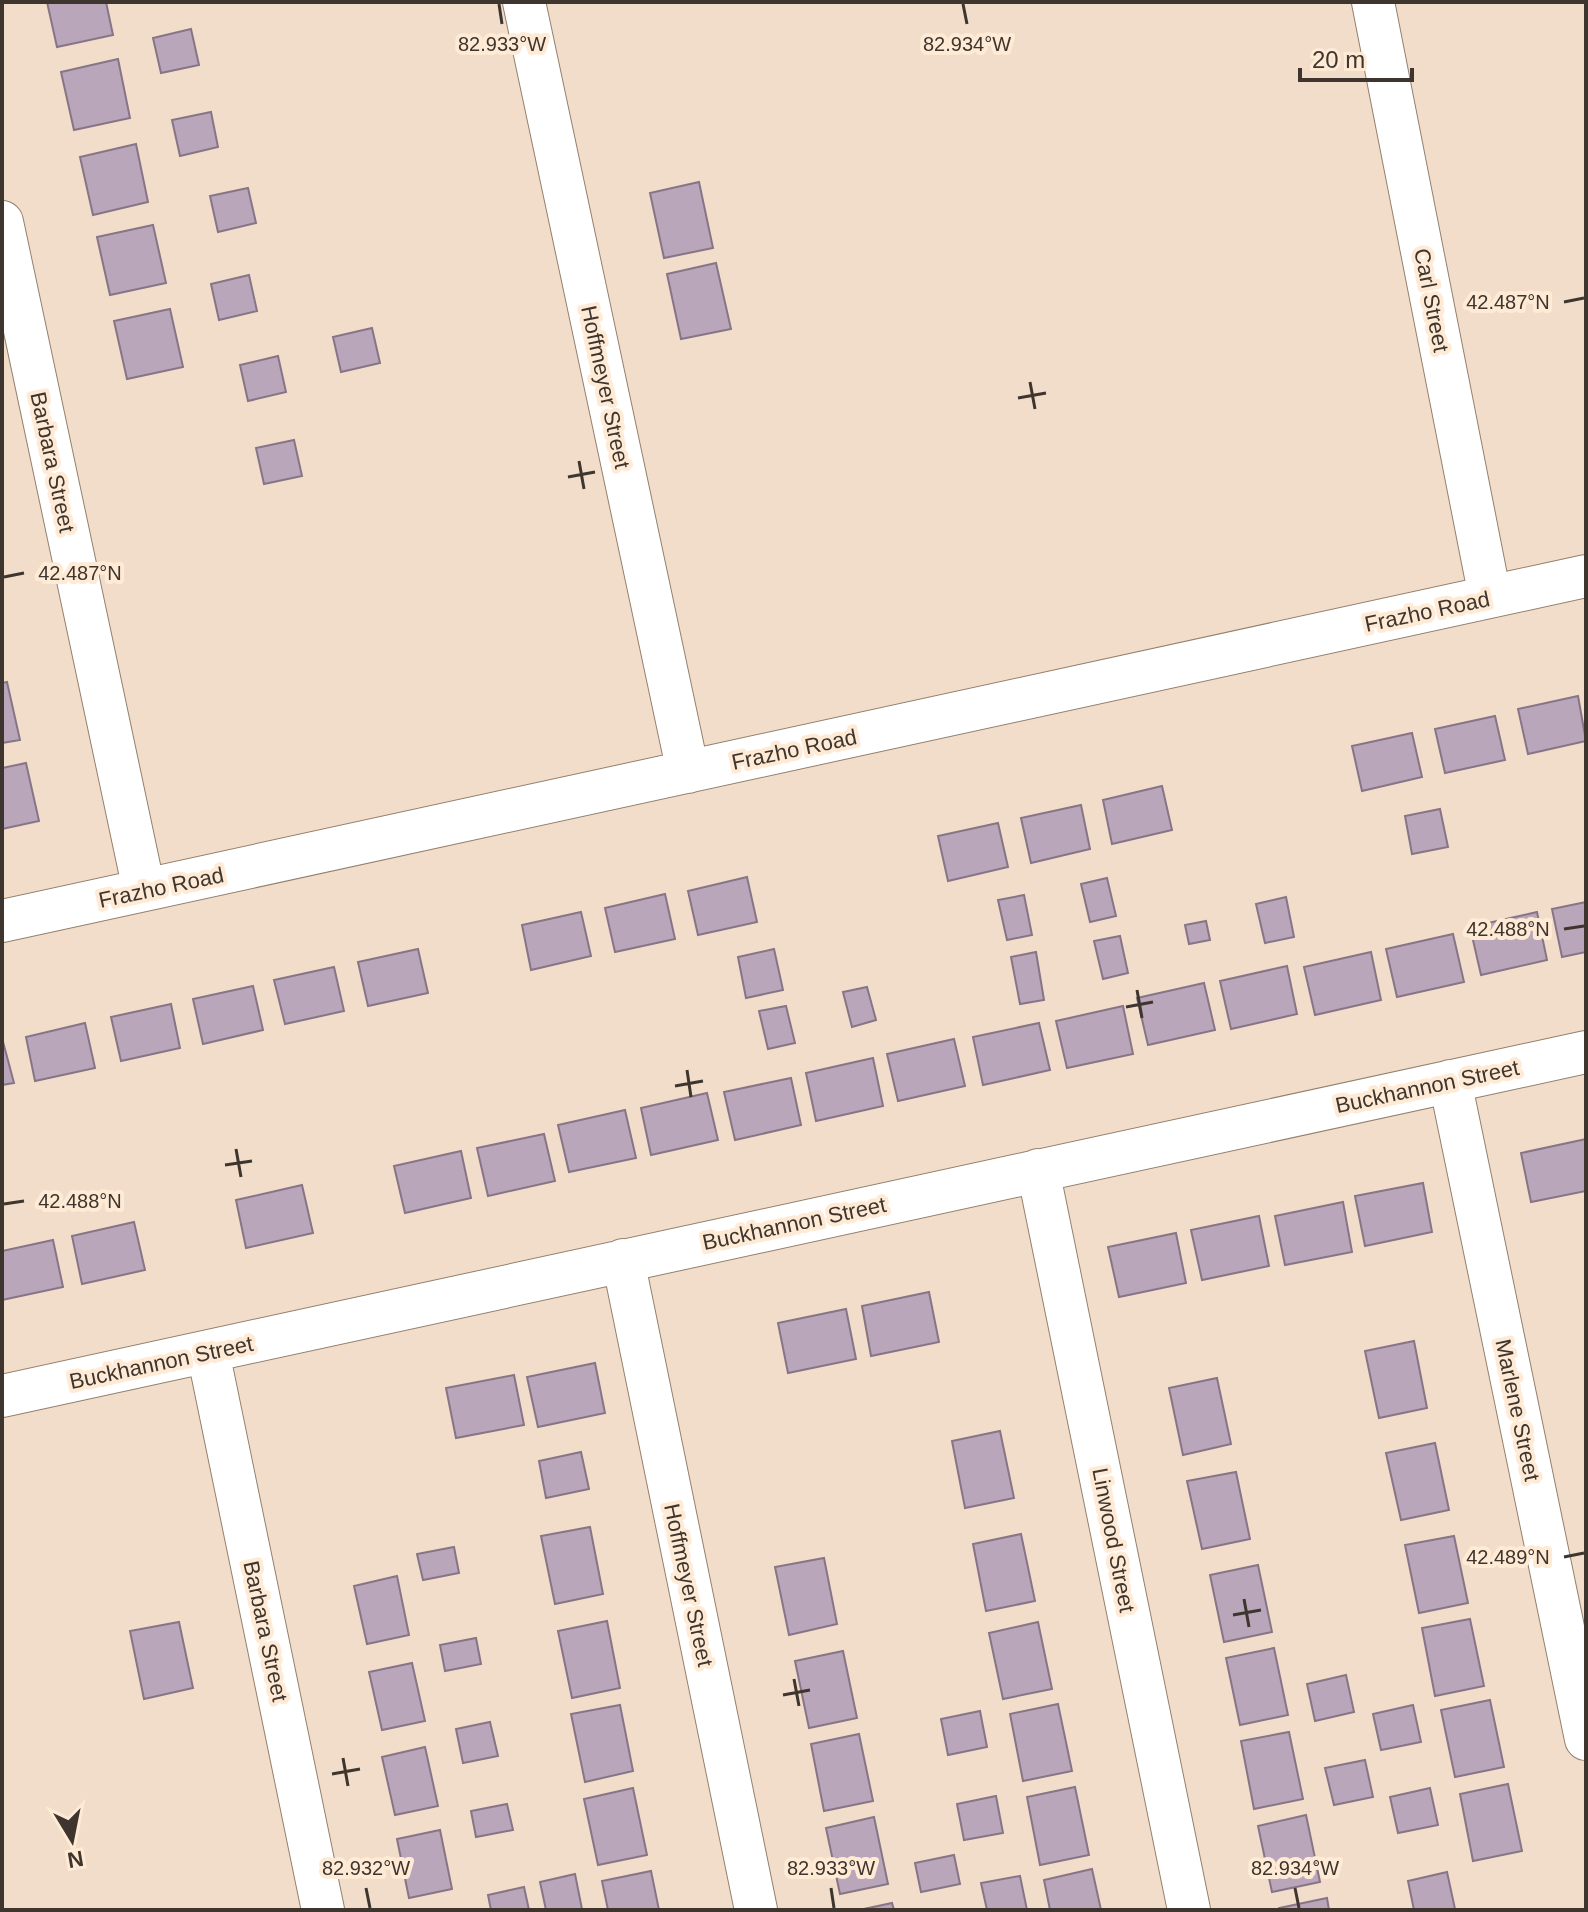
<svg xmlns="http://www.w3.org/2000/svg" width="1588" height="1912" font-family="Arial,sans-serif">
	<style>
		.building { fill: #baa6ba; stroke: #877587; stroke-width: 2 }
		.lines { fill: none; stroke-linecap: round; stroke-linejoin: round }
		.minor-casing { stroke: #93806e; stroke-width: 44 }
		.minor { stroke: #fff; stroke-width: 42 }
		.ticks { fill: none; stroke: #3e362e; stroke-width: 3 }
		.labels { text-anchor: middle; stroke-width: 8; stroke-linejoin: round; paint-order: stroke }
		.street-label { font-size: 22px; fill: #3e362e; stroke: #ffead5 }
		.ticks-label { font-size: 20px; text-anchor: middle; fill: #3e362e; stroke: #ffead5; stroke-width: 8; stroke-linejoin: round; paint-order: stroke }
	</style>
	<rect width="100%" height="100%" fill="#f1ddc9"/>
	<path class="building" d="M47,2H106L113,35L57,47Z
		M191,29L199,65L161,73L153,38Z
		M118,59L130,118L74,130L61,72Z
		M211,112L218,147L180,156L172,120Z
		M136,144L148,202L93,215L80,157Z
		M699,182L713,248L664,258L650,193Z
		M248,188L256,223L218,232L210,196Z
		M153,225L166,283L110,295L97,237Z
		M716,263L731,329L681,339L667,274Z
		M249,275L257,311L219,320L211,284Z
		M170,309L183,367L127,379L114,321Z
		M372,328L380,363L341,372L333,337Z
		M278,356L286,392L248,401L240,365Z
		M294,440L302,476L264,484L256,448Z
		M7,682L20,740L2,743V683Z
		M1578,696L1586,741L1528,754L1518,709Z
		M1495,716L1505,760L1445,773L1435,729Z
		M1412,733L1422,777L1362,791L1352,746Z
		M26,763L39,821L2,829V768Z
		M1162,786L1172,830L1112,844L1103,800Z
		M1081,805L1090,849L1031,863L1021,818Z
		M1440,809L1448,847L1412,854L1405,816Z
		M998,823L1008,867L948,881L938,836Z
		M747,877L757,922L698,935L688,891Z
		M1107,878L1116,916L1090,922L1081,884Z
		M665,894L675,939L615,952L605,908Z
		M1024,895L1032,935L1007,940L998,900Z
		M1286,897L1294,937L1265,943L1256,904Z
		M1586,902V952L1562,957L1552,909Z
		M581,912L591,956L531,970L522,925Z
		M1537,912L1547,960L1481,975L1470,927Z
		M1206,921L1210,940L1189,944L1185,925Z
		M1453,934L1464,982L1397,997L1386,949Z
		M1120,936L1128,973L1103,979L1094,941Z
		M418,949L428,993L368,1006L358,962Z
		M774,949L783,990L746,998L738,957Z
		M1036,952L1044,1000L1020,1004L1011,957Z
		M1371,952L1381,1000L1315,1015L1304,967Z
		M1287,966L1297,1014L1231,1029L1220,981Z
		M334,967L344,1011L285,1024L274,980Z
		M1204,983L1215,1030L1148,1045L1137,998Z
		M253,986L263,1030L203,1044L193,999Z
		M867,987L876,1020L852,1027L843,992Z
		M171,1004L180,1048L121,1061L111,1017Z
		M786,1006L795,1043L768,1049L759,1011Z
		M1123,1006L1133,1054L1067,1068L1056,1021Z
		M85,1023L95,1068L35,1081L26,1037Z
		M1039,1023L1050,1070L983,1085L973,1037Z
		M2,1038L14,1083L2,1085Z
		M954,1039L965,1086L898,1101L887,1054Z
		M873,1058L883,1106L816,1121L806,1073Z
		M791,1078L801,1125L735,1140L724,1092Z
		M707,1093L718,1140L651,1155L641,1108Z
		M625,1110L636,1158L569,1172L558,1125Z
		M544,1134L555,1181L488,1196L477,1148Z
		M1586,1139V1191L1531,1202L1521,1153Z
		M461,1151L471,1198L405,1213L394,1166Z
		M1423,1183L1432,1232L1365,1246L1355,1196Z
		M302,1185L313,1233L246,1248L236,1200Z
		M1343,1202L1352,1252L1285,1265L1275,1216Z
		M1259,1216L1269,1266L1202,1280L1191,1230Z
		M134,1222L145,1270L82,1284L72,1236Z
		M1176,1233L1186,1283L1119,1297L1108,1247Z
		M53,1240L63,1287L2,1300V1251Z
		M929,1292L939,1342L871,1356L862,1306Z
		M846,1309L856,1359L788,1373L778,1323Z
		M1414,1341L1427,1408L1379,1418L1365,1351Z
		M595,1363L605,1413L538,1427L527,1377Z
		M514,1375L524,1425L456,1438L446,1388Z
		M1217,1378L1231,1444L1183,1455L1169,1388Z
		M1000,1431L1014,1498L965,1508L952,1441Z
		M1435,1443L1449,1510L1401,1520L1386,1453Z
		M581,1452L589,1489L546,1498L539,1461Z
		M1236,1472L1250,1539L1202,1549L1187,1481Z
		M590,1527L603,1594L555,1604L541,1536Z
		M1021,1534L1035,1601L986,1611L973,1544Z
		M1454,1536L1468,1603L1419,1613L1405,1545Z
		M454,1547L459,1573L423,1580L417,1554Z
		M824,1558L837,1624L789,1635L775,1567Z
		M1258,1565L1272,1632L1224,1642L1210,1575Z
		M397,1576L409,1635L367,1644L354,1586Z
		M1470,1619L1484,1686L1435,1696L1422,1628Z
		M607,1621L620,1688L572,1698L558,1631Z
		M179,1622L193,1688L144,1699L130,1631Z
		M1038,1622L1052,1689L1003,1699L989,1633Z
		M476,1638L481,1664L445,1671L440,1645Z
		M1274,1648L1288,1715L1240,1725L1226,1658Z
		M843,1651L857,1718L809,1728L795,1661Z
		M412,1663L425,1721L382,1730L369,1672Z
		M1346,1675L1354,1712L1315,1721L1307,1684Z
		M1490,1700L1504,1767L1455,1777L1441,1710Z
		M1058,1704L1072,1771L1023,1781L1010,1714Z
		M620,1705L633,1771L585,1782L571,1714Z
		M1413,1705L1421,1742L1381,1750L1373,1714Z
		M980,1711L987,1747L948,1755L941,1719Z
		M490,1722L498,1756L463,1763L456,1729Z
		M1289,1732L1303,1799L1254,1809L1241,1741Z
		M859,1734L873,1801L824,1811L811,1744Z
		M425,1747L438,1806L395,1815L382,1757Z
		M1365,1760L1373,1797L1334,1805L1325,1768Z
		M1508,1784L1522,1851L1473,1861L1460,1794Z
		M1075,1787L1089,1855L1040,1865L1027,1797Z
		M633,1788L647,1855L598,1865L584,1799Z
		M1430,1788L1438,1825L1398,1833L1390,1797Z
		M996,1796L1003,1833L964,1840L957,1804Z
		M507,1804L513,1830L476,1837L471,1811Z
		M1306,1815L1320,1882L1272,1892L1258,1826Z
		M874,1817L888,1884L840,1894L826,1828Z
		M440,1830L452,1889L409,1898L397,1839Z
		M954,1855L960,1884L921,1892L915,1863Z
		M1092,1869L1101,1910H1050L1044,1880Z
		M651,1871L659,1910H608L602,1881Z
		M1447,1872L1455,1909L1414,1910L1408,1881Z
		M575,1874L582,1909L546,1910L540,1882Z
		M1020,1876L1027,1910H987L981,1883Z
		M524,1887L529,1910H491L488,1895Z
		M1327,1898L1329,1910H1279V1908Z
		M892,1903L894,1910H859Z"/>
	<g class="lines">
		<g class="minor-casing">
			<path id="minor" d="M524,2L688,772
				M1373,2L1490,597
				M2,222L144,890
				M2,921L1586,576
				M1450,1081L1586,1739
				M1038,1170L1189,1910
				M623,1260L756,1910
				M208,1352L323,1910
				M2,1396L1586,1052"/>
		</g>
		<use href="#minor" class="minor"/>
	</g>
	<path class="ticks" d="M499,4L502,24M963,4L967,24M1564,302L1584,298M1030,382L1035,409M1018,398L1046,393M579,461L584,489M568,477L595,472M4,577L24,573M1564,929L1584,926M1137,990L1142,1018M1126,1007L1153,1002M687,1070L691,1097M675,1086L703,1081M236,1149L241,1177M225,1165L252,1161M4,1204L24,1201M1564,1557L1584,1553M1244,1599L1249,1627M1233,1615L1261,1610M794,1679L799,1706M783,1695L810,1690M343,1758L348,1786M332,1774L360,1769M366,1888L370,1908M831,1888L834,1908M1295,1888L1299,1908"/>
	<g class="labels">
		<g class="street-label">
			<text transform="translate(1432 300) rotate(79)" y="8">Carl Street</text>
			<text transform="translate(606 387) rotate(78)" y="8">Hoffmeyer Street</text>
			<text transform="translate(53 462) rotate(78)" y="8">Barbara Street</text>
			<text transform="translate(1427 611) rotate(-12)" y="8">Frazho Road</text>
			<text transform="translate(794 749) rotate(-12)" y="8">Frazho Road</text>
			<text transform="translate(161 887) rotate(-12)" y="8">Frazho Road</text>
			<text transform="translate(1427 1086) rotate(-12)" y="8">Buckhannon Street</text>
			<text transform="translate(794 1223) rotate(-12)" y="8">Buckhannon Street</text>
			<text transform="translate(161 1362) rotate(-12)" y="8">Buckhannon Street</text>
			<text transform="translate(1518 1410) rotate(78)" y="8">Marlene Street</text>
			<text transform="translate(1114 1540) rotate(79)" y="8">Linwood Street</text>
			<text transform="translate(689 1585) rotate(78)" y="8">Hoffmeyer Street</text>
			<text transform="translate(266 1631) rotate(78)" y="8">Barbara Street</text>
		</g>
	</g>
	<g class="ticks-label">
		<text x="502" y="51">82.933°W</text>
		<text x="967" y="51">82.934°W</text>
		<text x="1508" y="309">42.487°N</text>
		<text x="80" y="580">42.487°N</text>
		<text x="1508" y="936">42.488°N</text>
		<text x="80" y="1208">42.488°N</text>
		<text x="1508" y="1564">42.489°N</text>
		<text x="366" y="1875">82.932°W</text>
		<text x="831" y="1875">82.933°W</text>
		<text x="1295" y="1875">82.934°W</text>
	</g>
	<rect width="1588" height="1912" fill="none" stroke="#3e362e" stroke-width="8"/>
	<g transform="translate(72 1840) rotate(170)" stroke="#ffead5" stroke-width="6" paint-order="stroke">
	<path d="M0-6L14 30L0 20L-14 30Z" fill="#3e362e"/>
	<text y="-12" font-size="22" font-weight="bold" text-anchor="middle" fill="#3e362e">N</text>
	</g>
	<path d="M1300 68v12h112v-12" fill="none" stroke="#3e362e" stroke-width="4"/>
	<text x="1312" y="68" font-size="24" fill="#3e362e" stroke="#ffead5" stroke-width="6" paint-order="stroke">20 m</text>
</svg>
